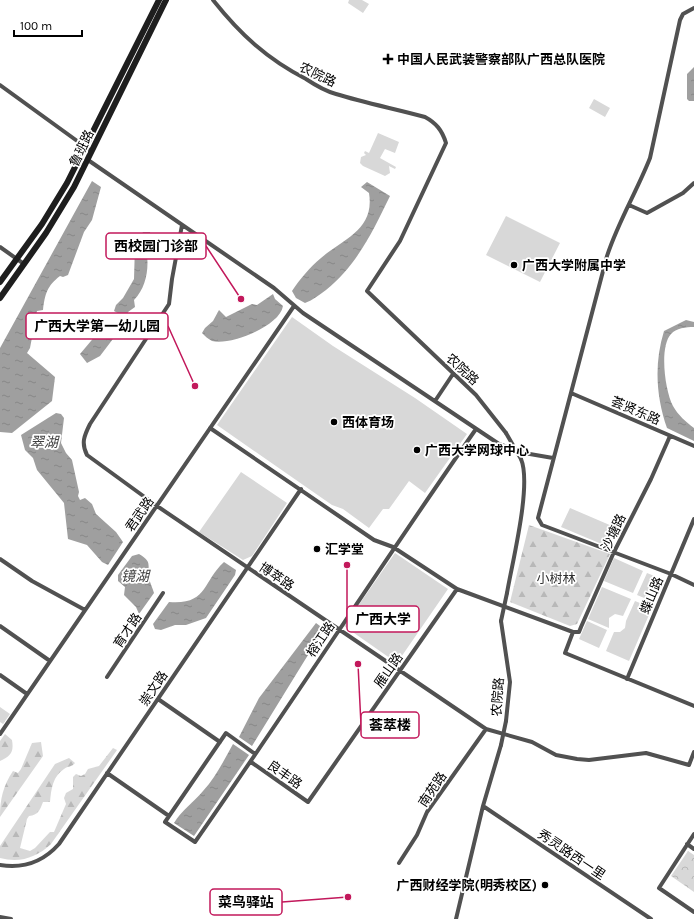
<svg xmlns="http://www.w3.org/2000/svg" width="694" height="919" font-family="Karla,'Noto Sans SC',sans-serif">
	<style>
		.green { fill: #d8d8d8 }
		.forest { fill: url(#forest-firs) }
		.park { fill: url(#park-crowns) }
		.water { fill: url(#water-ripples) }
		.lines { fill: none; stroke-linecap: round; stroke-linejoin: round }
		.street { stroke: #515151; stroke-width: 4 }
		.secondary { stroke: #1e1e1e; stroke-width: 6 }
		.street-bridge { stroke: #515151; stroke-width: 4 }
		.poi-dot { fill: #000; stroke: #fff; stroke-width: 1.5 }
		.labels { text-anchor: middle; stroke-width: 3.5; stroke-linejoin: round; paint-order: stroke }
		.poi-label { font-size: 13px; font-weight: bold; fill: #000; stroke: #fff; text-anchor: start }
		.street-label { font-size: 13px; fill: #000; stroke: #fff }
		.park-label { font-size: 13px; fill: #2f2f2f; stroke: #fff }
		.water-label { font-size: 14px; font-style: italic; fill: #404040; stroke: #fff }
		.leader { fill: none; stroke: #c2185b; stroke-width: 1.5 }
		.callout-dot { fill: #c2185b; stroke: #fff; stroke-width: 1.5 }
		.callout { fill: #fff; stroke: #c2185b; stroke-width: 1.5 }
		.callout-label { font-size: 14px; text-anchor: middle; font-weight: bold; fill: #000 }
	</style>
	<defs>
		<pattern id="forest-firs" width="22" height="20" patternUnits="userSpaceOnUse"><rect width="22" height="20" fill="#d8d8d8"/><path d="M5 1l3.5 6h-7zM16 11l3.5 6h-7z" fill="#b8b8b8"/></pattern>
		<pattern id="park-crowns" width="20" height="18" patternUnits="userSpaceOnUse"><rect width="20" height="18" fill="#d8d8d8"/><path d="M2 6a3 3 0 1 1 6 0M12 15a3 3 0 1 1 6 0" fill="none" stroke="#b8b8b8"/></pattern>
		<pattern id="water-ripples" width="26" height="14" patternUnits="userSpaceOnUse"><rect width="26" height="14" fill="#9f9f9f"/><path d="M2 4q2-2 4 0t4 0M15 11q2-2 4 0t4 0" fill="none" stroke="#878787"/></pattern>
	</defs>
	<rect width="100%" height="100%" fill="#fff"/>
	<path class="green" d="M349,0H362L369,4L363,13L348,3Z
		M594,99L610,108L605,117L589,108Z
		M378,133L399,142L395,153L385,149L380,158L396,167L395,169L389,166L390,173L385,176L363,166L360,163L361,157L366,155L364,153L365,151L369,153Z
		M506,216L560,243L540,282L486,255Z
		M292,317L333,346L415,398L467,434L425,493L409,481L389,509H383L369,528L343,509L332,505L217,425Z
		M241,472L287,503L252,556L243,560L199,532Z
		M570,508L612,526L604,545L561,527Z
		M395,553L448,589L397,663L344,626Z
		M614,558L643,571L633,593L604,581Z
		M647,573L664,580L654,602L637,595Z
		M602,587L631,599L623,616L615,614L609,618V628L588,619Z
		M635,601L652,608L629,661L606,651L614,632H620L625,628L626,621Z
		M587,621L607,630L599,648L579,639Z"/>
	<path class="forest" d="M529,525L610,554L577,624L570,626L510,602Z
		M0,707L10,714L3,724L0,722Z
		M5,734L12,740C14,752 11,756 0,761V741Z
		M41,742L43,756L0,817C0,799 3,786 13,771L18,773L21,769L32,743Z
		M113,748L117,750L51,844C36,858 20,863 0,858V846L55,764L69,758L75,763C72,767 68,766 64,769C53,776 51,789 50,802H43C40,810 38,815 29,816L27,819L20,848L30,851L35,848L50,832H54L66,804L64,798L66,793L73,789V777L76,774L81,776L85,774L88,769L99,766Z"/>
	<path class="park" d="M688,851L694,855V892L671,876Z"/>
	<path class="water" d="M694,67V101H689L687,99V74Z
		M92,181L101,187L92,220L84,232L68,275L63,277L60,276C47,286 45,294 43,310L37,311L30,348L27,353L55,377L52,401L12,433L0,432V348Z
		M367,182L390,196C373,231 357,265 326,290C319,295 313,300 305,303L296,298L292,291C300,279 310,267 321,258C343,239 375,230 369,193L361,187Z
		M143,232H150L151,237L145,244C150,263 148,286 134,300L135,307L128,312L127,318L114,311L116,305L123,298L134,279L135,245Z
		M273,294L275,299L283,306C280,326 230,346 212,341C208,339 205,336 202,333L205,328L213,321L219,310L226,317L252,304L257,305Z
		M686,320L694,322V327C686,327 676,328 671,334C659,347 665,391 673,406C678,415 686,422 694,428V441L667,428C656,397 654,363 664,331Z
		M107,322L119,331L100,356L87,363L80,354Z
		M56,413L61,414L64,418L61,443L66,453L72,460L79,492L78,496L80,500L85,498L92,504L96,514L116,532L123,542L108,565L102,562L87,545L68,539L64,503L37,470L33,458L25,450L21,435Z
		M139,554C153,562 147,565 149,578C150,583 153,589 154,593L139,614L136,607L124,595L125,587L118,581V575L132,556Z
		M224,562L236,570L235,575L206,618L186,625H175L161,630L155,629L153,624L169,602C208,605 202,582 224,562Z
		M316,623L324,629L252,746L239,737L259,698Z
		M233,744L249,755L194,836L174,823C182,810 194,802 203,791C216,777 224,760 233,744Z"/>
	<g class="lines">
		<path class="street" d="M213,0C240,34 267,59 306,79C315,85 325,91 336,94C365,103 396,109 425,117C436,123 442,130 446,143L400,241L367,291L476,395L506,433
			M694,8L683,14L680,20L650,158C637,191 618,222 607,256L538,518L542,525L671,574L694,585
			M0,85L91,151
			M88,160L274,288L303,313L499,444L524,453L553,458
			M629,205L647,213L683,193L694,183
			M182,225L172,279L169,304L90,424C84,436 81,443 87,455L157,506L486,729L532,742L556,755L577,759L589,760L646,753L689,765L694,752
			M0,247L24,264
			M571,393L694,446
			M435,401L453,374
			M210,428L374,540L393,547L457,589L573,632L565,653L694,706
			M0,559L32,581L85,610
			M507,593C512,563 532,485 521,459
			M501,621L510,682L506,721
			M0,626L50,661
			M573,632H579L581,627L614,552L651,479L670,436
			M0,675L27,694
			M107,677L163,593
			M627,679L694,519
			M158,699L220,742
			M0,734L294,306
			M255,754L226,733L165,822L195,842C290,706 381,565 476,429
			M251,762L308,802L457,589
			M107,773L169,816
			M483,806L651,919
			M694,834L659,888L694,912
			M687,844L694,849
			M399,863L417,835L427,812L486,729
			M0,865C24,869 43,862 59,844L301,489
			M0,917L11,919
			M456,919L483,806L501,745"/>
		<path class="secondary" d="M0,282L42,224L67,183L159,0
			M0,298L46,233L74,187L166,0"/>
		<path class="street-bridge" d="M506,433L521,459
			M501,621L507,593
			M501,745L506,721"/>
	</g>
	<g class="poi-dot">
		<path d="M386 53h4v4h4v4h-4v4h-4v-4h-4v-4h4z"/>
		<circle cx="514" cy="265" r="4"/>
		<circle cx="334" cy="422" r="4"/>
		<circle cx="417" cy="450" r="4"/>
		<circle cx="317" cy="549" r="4"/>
		<circle cx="545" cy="885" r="4"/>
	</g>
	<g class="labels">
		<g class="poi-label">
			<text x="397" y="64">中国人民武装警察部队广西总队医院</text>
			<text x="522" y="270">广西大学附属中学</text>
			<text x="342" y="427">西体育场</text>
			<text x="425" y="455">广西大学网球中心</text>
			<text x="325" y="554">汇学堂</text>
			<text x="537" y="890" text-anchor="end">广西财经学院(明秀校区)</text>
		</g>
		<g class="street-label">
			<text transform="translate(318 74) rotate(26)" y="5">农院路</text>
			<text transform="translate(81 148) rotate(-64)" y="5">鲁班路</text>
			<text transform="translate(463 369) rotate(43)" y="5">农院路</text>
			<text transform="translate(636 410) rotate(23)" y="5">荟贤东路</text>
			<text transform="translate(139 514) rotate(-55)" y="5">君武路</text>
			<text transform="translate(613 532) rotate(-64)" y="5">沙塘路</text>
			<text transform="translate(277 576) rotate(34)" y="5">博萃路</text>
			<text transform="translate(651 595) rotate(-67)" y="5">蝶山路</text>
			<text transform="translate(127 630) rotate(-56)" y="5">育才路</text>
			<text transform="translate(320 639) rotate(-56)" y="5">榕江路</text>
			<text transform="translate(388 670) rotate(-55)" y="5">雁山路</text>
			<text transform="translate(153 688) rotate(-56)" y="5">崇文路</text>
			<text transform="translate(497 697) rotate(-86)" y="5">农院路</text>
			<text transform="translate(285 774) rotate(35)" y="5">良丰路</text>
			<text transform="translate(432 789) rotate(-56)" y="5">南苑路</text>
			<text transform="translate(572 854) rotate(34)" y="5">秀灵路西一里</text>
		</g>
		<g class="park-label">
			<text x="556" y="583">小树林</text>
		</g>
		<g class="water-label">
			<text x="44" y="447">翠湖</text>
			<text x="135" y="581">镜湖</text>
		</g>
	</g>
	<path class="leader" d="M241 299L206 246M195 386L168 326M347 565L347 619M358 664L361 725M348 897L282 902"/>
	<g class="callout-dot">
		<circle cx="241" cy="299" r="4"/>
		<circle cx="195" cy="386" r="4"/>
		<circle cx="347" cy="565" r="4"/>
		<circle cx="358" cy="664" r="4"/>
		<circle cx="348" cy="897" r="4"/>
	</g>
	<g class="callout">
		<rect x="106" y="233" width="100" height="26" rx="4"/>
		<rect x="26" y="313" width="142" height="26" rx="4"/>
		<rect x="347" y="606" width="72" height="26" rx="4"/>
		<rect x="361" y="712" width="58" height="26" rx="4"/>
		<rect x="210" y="889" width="72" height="26" rx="4"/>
	</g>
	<g class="callout-label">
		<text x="156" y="251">西校园门诊部</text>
		<text x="97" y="331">广西大学第一幼儿园</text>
		<text x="383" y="624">广西大学</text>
		<text x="390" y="730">荟萃楼</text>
		<text x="246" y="907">菜鸟驿站</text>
	</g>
	<path d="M14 30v6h68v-6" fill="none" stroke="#000000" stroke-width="2"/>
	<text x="20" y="30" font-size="12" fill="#000000" stroke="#ffffff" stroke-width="3" paint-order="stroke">100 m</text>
</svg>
